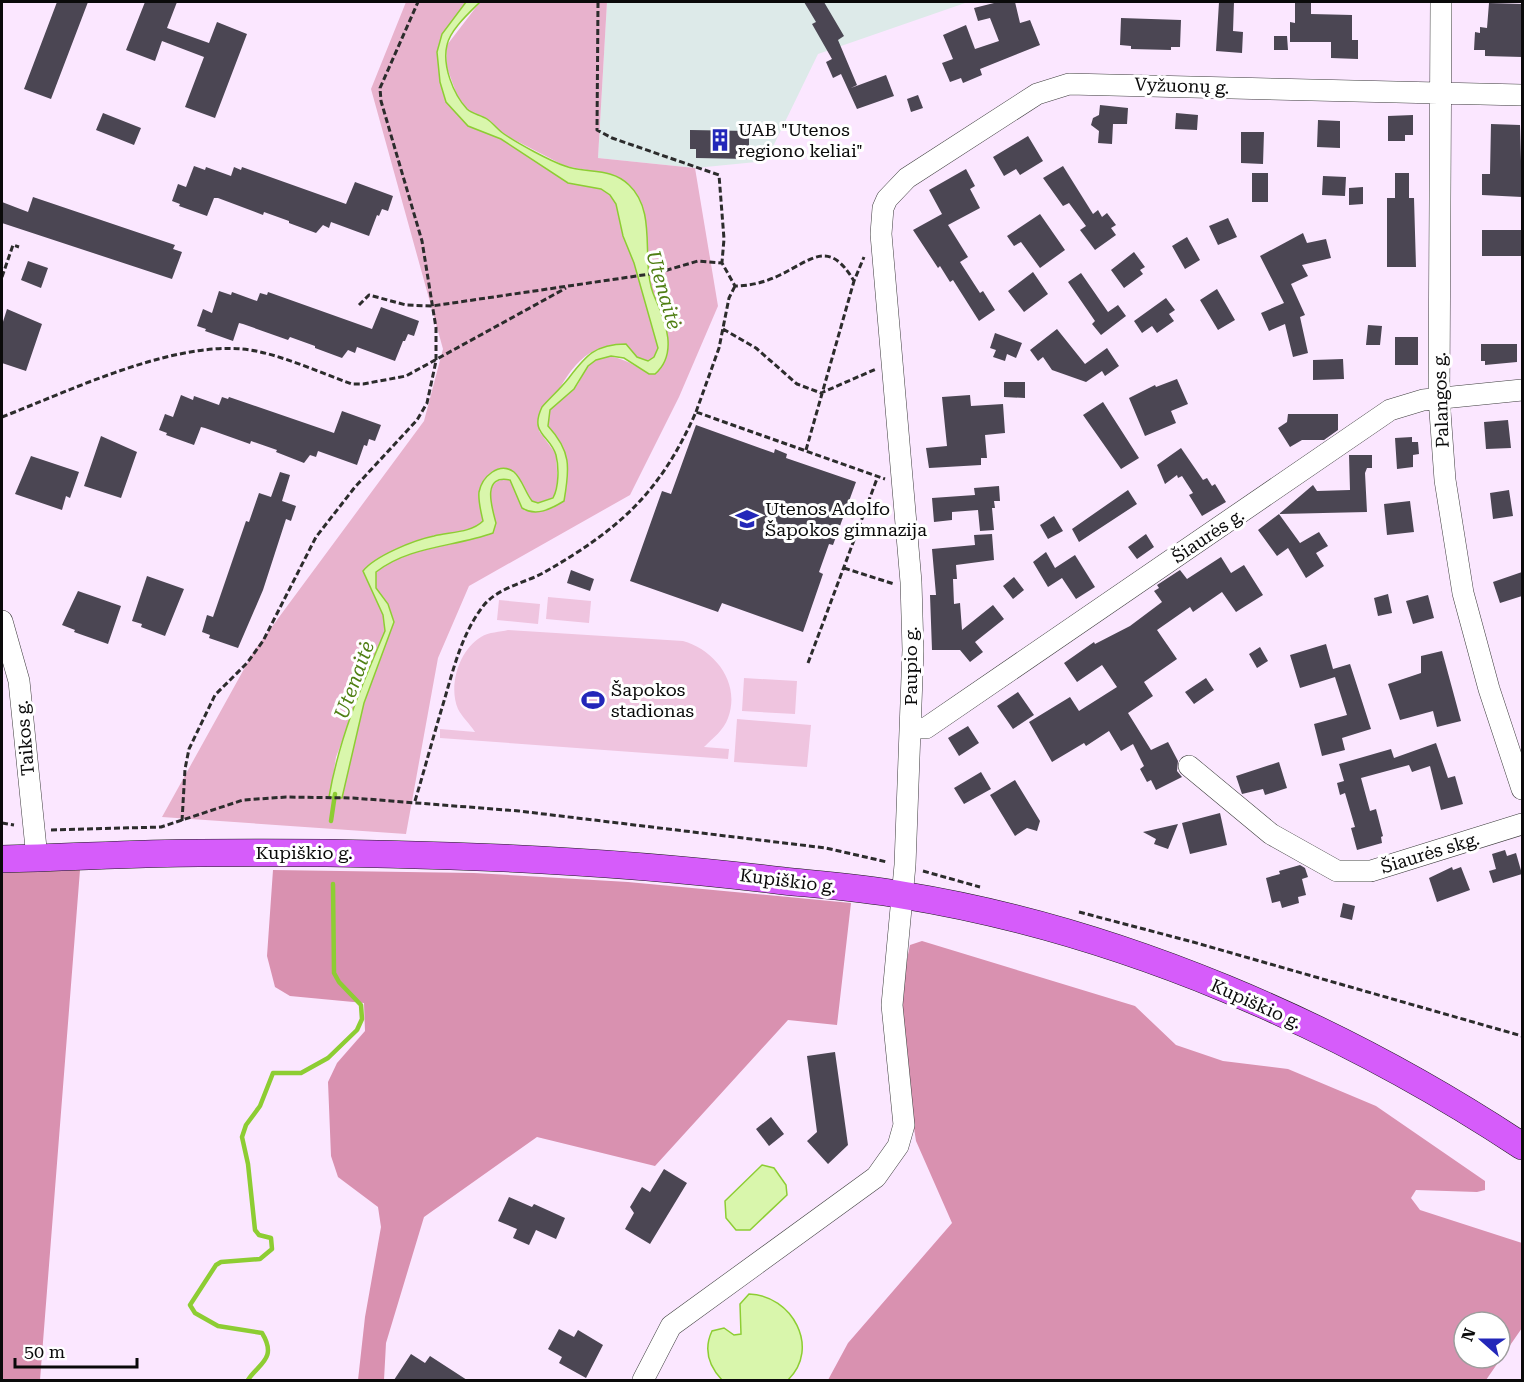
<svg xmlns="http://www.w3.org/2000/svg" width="1524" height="1382" font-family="'Roboto Serif',serif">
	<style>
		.industrial { fill: #ddeae9 }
		.green { fill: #e8b2cd }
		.forest { fill: #d991b0; fill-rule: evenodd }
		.pitch { fill: #efc4df }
		.water { fill: #d9f6ac; stroke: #8dcd33; stroke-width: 1.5 }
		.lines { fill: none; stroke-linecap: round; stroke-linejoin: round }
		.stream { stroke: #8dcd33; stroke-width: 4.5 }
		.building { fill: #4b4653 }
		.minor-casing { stroke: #3d3d3d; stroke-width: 22 }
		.major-casing { stroke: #1b1b1b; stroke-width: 28 }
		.path { stroke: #2c2c2c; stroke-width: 3; stroke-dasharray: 6 3; stroke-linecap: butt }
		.minor { stroke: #fff; stroke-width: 21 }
		.major { stroke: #d65cfa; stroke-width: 27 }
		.labels { text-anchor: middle; stroke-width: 6; stroke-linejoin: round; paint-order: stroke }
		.street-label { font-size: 18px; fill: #0a0a0a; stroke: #fff }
		.poi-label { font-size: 18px; fill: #0a0a0a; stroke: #fff; text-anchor: start }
		.water-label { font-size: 20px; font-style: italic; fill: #4f7f13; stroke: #fff }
	</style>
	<rect width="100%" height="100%" fill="#fbe7ff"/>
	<path class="industrial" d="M607,2H968L818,54L766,161L695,168L598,158Z"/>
	<path class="green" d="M406,2H466L442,34L437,52L440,82L446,102L468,126L501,139L568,183L601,189L610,195L616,204L623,236L634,263L658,348L654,357L648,361L637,357L626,344C616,346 603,347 594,351C568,363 550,406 539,431L556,454L558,489L553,498L538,503L532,501C520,486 520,472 501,468L479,500L483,521C471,533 449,532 434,536C414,540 375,556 363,571L383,615L385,631L336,757L330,797H342L364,703L394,622L388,604L376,588L375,572C405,550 442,547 477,538L494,516C485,501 488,476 510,480L522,508L525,511L553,508L563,501C570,468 570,451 548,426L550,410C557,402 567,397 574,389C580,383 582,375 586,368C603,344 631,363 649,374L660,369L668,350L662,313L650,288L646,235L587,170L565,166L505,135L487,119L468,111L457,95L446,65L447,45L480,2H607L598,158L695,168L718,306L679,397L630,495L469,586L438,658L406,834L162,817L254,651L424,421L443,349L371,89Z"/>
	<path class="forest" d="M80,870L40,1380H2V871Z
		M273,870L474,873L628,882L851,903L837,1025L788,1020L655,1166L537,1137L424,1217L386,1343L384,1380H358L365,1317L381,1227L378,1207L338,1177L331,1156L328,1082L337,1063L365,1031L364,1003L290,996L275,987L267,956Z
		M922,941L1135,1006L1176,1045L1223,1061L1288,1069L1376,1106L1485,1181V1190L1477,1192L1416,1190L1411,1198L1420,1210L1522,1243V1328L1486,1380H828L848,1343L952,1223L916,1141L896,1013L910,945ZM1464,1322H1500V1358H1464Z"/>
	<path class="pitch" d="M548,597L591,601L589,623L546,619Z
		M499,600L540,604L538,624L497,620Z
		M508,630L683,641C715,650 741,683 728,718C724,730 713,738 704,747L729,749L728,759L440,738V729L475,732C470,724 462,717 458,709C448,686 459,650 481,637C489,632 500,632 508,630Z
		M744,678L797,681L795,714L742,711Z
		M737,719L811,725L807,767L734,762Z"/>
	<path class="water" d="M466,2H480C469,13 450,30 447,45C442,65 453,94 467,109C472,114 481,115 487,119C493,123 498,130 504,134C517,143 550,161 565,166C587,174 611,167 629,185C659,213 639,264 655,298C666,322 678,354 655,374H649L624,358L611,356L596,360L588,366L574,389L550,410L548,426C571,451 570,467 564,501C551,509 536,517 522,508L510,480C481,474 492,508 496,523L493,533C454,547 409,546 376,572V588L388,604L394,622L364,703L342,798L329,797C339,738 362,685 385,631L383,615L363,571C375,556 414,540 434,536C449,532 471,533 483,521C481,512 478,501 479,492C482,477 499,461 514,472C522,479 525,492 532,501L538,503L553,498C559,487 559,467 556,455C550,435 529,434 542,407C550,398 560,389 568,379C585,357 594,344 626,344L637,357L648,361L654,357L658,348L634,263L623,236L616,204L610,195L601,189L568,183L501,139L468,126L446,102L440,82L437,52L442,34Z
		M762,1165L774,1168L786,1185L787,1195L750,1230H736L726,1218L725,1201Z
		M749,1294C792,1295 821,1348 788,1380H722C709,1366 703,1350 712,1331L724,1328L734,1335L741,1334L740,1304Z"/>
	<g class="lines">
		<path class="stream" d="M331,821L335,794
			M248,1380C258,1364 278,1359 262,1333L218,1326L195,1313L190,1305L216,1265L221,1262L260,1259L272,1249L271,1238L259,1235L255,1230L248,1164L242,1137L246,1125L260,1106L273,1073H301L328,1058L357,1030L362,1019L361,1005L339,982L334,973L333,884"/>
	</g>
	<path class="building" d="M57,2H88L51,99L24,89Z
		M145,2H177L167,28L209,43L217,22L247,34L215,118L185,107L204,57L162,41L155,61L126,50Z
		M804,2H824L844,36L838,40L857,85L851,88L886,75L894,96L857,109L841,74L833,78L826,62L832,59L812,24L816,22Z
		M998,2H1015L1020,23L1030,20L1040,45L980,69L982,75L963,83L961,78L950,82L942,63L953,59L943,35L966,25L975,49L999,41L990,18L978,21L974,8Z
		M1219,2H1234L1233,31L1243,32L1242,53L1216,51Z
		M1295,2H1311V14L1352,15V40H1358V59L1331,58V42H1290V22L1295,23Z
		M1489,3L1522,4V57L1485,56V50H1474L1475,32L1480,33V27L1487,28Z
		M1121,18L1181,20L1180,47H1171V50L1131,49V46L1120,45Z
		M1274,36H1287L1288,50H1274Z
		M918,95L923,108L911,112L907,99Z
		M1100,105L1128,108L1127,124H1113L1112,144L1098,143L1099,131L1091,125L1093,118L1099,115Z
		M103,113L141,128L134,145L96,130Z
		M1176,113L1198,115L1197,130L1175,129Z
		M1413,115V135H1405V141H1388V116Z
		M1318,120L1340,121V148L1317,147Z
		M1491,124L1520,125L1522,197L1482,195V174H1490Z
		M690,130L749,131V159L696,158V149H690Z
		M1241,132H1264L1263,164L1241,163Z
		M1028,136L1043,161L1020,175L1016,169L1004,176L993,157Z
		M194,166L205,170L206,167L231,176L234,167L241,170L242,167L346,204L355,182L393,196L388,211L382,209L379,216L377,215L369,236L331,222L329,228L323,225L316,233L289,223V221L264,212L263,215L218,198H214L207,216L179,206L180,204L172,201L178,184L186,187Z
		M1063,166L1093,214L1098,210L1102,217L1107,213L1116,225L1111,228L1116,235L1095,250L1080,230L1086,226L1069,203L1063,206L1043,178Z
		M966,169L975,186L970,189L980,208L948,225L968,257L960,262L980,293L983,291L995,310L979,321L953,280L950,282L940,266L938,268L913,230L942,214L929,190Z
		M1252,173H1268V202H1252Z
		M1395,173H1409V198H1414L1416,267H1387V198H1395Z
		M1323,176L1346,177L1345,196L1322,195Z
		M1363,187V204L1349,205V188Z
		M33,197L175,245L173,249L182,252L172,279L2,223V202L28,212Z
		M1040,214L1065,250L1040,268L1021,242L1014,246L1007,236Z
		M1228,218L1237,237L1218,245L1209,226Z
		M1482,230H1522V256H1482Z
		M1303,233L1307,243L1326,239L1331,258L1302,265L1308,276L1291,284L1305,315L1300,317L1308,353L1293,357L1285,324L1269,331L1261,313L1284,303L1260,256Z
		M1187,237L1200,260L1185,269L1172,246Z
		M1134,252L1145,267L1140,270L1143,274L1124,288L1111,270Z
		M28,261L48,268L41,288L21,280Z
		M1033,272L1048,294L1024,312L1008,291Z
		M1081,273L1108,312L1118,305L1126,316L1101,335L1092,324L1095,321L1068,282Z
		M1217,289L1235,320L1218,330L1200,300Z
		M219,291L231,295L232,292L257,301L260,293L267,295L268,292L372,329L381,307L419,321L414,336L408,334L405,341H403L395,361L357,347L355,353L348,350L342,358L315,348V346L290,337L288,340L243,324L239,323L233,341L205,331L206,329L197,326L203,309L212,313Z
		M1166,298L1175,310L1169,314L1174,321L1157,333L1152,326L1142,333L1134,321Z
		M7,309L42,324L26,371L2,363V325Z
		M1368,325L1382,326L1380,345H1366Z
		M1057,329L1085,364L1107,348L1119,366L1105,376L1102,371L1086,382L1052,370L1043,357L1038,361L1030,350Z
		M995,333L1022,343L1016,358L1007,354L1005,361L993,357L996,350L990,348Z
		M1395,337H1418V365H1395Z
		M1481,344H1517V362L1485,365V361H1481Z
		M1343,359L1344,379L1313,380V360Z
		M1177,379L1188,404L1171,411L1176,423L1145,436L1129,398L1155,385L1156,387Z
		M1004,382H1025V398L1004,397Z
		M181,395L193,400L194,396L219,405L222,397L228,399L229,397L334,433L342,411L381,425L375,441L369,439L367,446L364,445L357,465L318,451L316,457L310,455L304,463L276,452L277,450L251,441L250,444L205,428L201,427L194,445L166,435L167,433L159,430L165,414L173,417Z
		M970,395L971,406L1003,404L1005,433L985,435L987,458H981V465L929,468L926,448L947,446L942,397Z
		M1103,402L1139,458L1121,469L1083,415Z
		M1288,414H1338V430L1324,440H1302L1290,447L1278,428L1287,422Z
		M1508,420L1511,448L1486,449L1484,422Z
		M696,425L774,453L775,449L787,454L786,458L856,482L833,545L829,544L819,572L823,574L803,632L722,603L718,612L630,581L662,491L671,494Z
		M101,436L137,452L121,498L84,486Z
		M1412,437V442H1418L1419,454L1413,455V467L1397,469L1395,438Z
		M1181,448L1203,480L1207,478L1212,486L1215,484L1226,502L1202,516L1189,495L1193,493L1182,476L1178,478L1177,475L1165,484L1157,465Z
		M1349,455H1372V468H1367L1365,473L1367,512L1279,514L1313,485L1317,491L1350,490Z
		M31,456L79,472L70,498L66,496L62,510L15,494Z
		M280,472L290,475L282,501L296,506L291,521L286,519L263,590L238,648L209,638L210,635L202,632L207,615L213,617L246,521L249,522L259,493L271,497Z
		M999,486L1000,501H994L995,508H992L994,530L980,531L978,510L952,512V520L934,522L932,498L975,495L974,488Z
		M1128,490L1137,504L1079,542L1072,529Z
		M1509,490L1513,516L1493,519L1490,493Z
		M1410,501L1414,532L1387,535L1384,504Z
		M1279,514L1300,543L1319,532L1328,546L1316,553L1324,566L1306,578L1288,548L1277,556L1258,530Z
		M1054,516L1063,531L1048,539L1040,525Z
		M992,534L994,560L956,565L957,579H953L954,604L960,603L962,630L993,605L1004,619L975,642L983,652L970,662L960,650H932L930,595H936L932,549L975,545L974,535Z
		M1146,534L1154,547L1137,559L1128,547Z
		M1046,552L1055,568L1075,555L1095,587L1076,599L1062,578L1048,587L1033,562Z
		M1221,557L1231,573L1244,565L1263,595L1236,612L1222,592L1193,612L1190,607L1157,630L1177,659L1144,682L1153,696L1128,713L1151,750L1168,742L1178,761L1177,771L1182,777L1156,790L1151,780L1147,782L1140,769L1144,766L1133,744L1121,751L1109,731L1086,746L1084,743L1052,762L1029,722L1070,697L1079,711L1117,687L1102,665L1077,682L1064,663L1094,642L1095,644L1130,626L1162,602L1154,591L1159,588L1157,585L1180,570L1187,579Z
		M571,570L594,579L590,591L567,583Z
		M1522,572V596L1500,603L1493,582Z
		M147,576L184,589L165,636L141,627L142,624L132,621Z
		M1014,577L1024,590L1013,599L1003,586Z
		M78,591L121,606L108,644L74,632L75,630L62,625Z
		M1388,594L1392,613L1378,616L1374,598Z
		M1428,595L1434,618L1413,624L1406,601Z
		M1326,644L1333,669L1350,664L1371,729L1342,738L1345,750L1322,756L1314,724L1347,715L1335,677L1300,688L1290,655Z
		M1260,647L1268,661L1257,668L1249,654Z
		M1442,651L1461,721L1437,727L1433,711L1400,720L1388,684L1421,673V656Z
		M1206,678L1214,690L1194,704L1185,692Z
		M1018,692L1034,715L1013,729L997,706Z
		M968,726L979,743L959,756L948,738Z
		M1436,743L1448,778L1455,776L1463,804L1441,810L1430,766L1412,772L1409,765L1361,778L1370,811L1376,809L1383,836L1381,837L1382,843L1357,850L1351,828L1355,827L1345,793L1340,795L1337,783L1344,781L1339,764L1391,749L1394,758Z
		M1279,762L1287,788L1265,795L1263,789L1242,794L1236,776Z
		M981,772L991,789L964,804L954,788Z
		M1015,780L1040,821L1037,831L1027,828L1015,836L990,795Z
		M1220,813L1227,845L1190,854L1182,823Z
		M1178,824L1168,849L1154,844L1156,839L1143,832Z
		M1505,850L1507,856L1516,853L1522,874L1493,883L1489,871L1496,869L1492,854Z
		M1300,865L1305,868L1308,877L1302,879L1306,895L1298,897L1299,903L1282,908L1280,901L1272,903L1266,878L1280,874L1279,871Z
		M1452,867L1453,870L1461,867L1470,890L1437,902L1429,878Z
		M1343,903L1355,906L1352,920L1340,917Z
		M835,1052L848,1145L828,1164L807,1141L817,1132L807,1056Z
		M771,1117L784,1134L769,1146L756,1129Z
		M664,1169L687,1183L650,1244L625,1229L634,1213L630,1207L642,1187L650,1192Z
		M509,1197L532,1207L534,1204L565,1218L556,1239L536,1230L529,1245L513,1238L517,1229L498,1221Z
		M559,1329L574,1337L578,1330L603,1345L586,1378L559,1363L562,1357L548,1349Z
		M411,1354L425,1363L430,1356L467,1380H394Z"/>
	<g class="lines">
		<g class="minor-casing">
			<path id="minor" d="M1441,2L1439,398L1445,480L1463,593L1489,689L1522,789
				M2,621L19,681L37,858
				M911,728H926L1390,410L1423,400L1522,390
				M1189,766L1271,834L1337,871H1371L1522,824
				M643,1380L671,1326L876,1177L898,1146L904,1125L892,1005L905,865L913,650L911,582L881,234L883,208L887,199L907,178L1037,94L1069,84L1522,95"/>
		</g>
		<g class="major-casing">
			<path id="major" d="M2,859C67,858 133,853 199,853C395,851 590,857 784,881C824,885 863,888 902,895C1119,930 1339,1025 1522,1146"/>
		</g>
		<path class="path" d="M598,2L597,130L612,138L719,175L724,239L722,262
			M2,277L13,245L19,247
			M359,305L369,295L406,305L432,306L657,273L698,261L722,263L735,286C750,286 766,282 780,275C813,259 829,239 854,281L864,257
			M723,329L756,348L797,384L821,393L876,369
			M696,412L719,348L729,298L735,286
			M2,417C72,390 182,336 256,351C289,358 321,373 352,384H363L406,376L566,288
			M806,450L854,281
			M844,568L894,584
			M808,663L878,476
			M415,801C425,768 434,734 444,701C454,667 462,633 484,605C498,588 524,583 543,573C620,529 660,493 696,412L885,479
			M182,821L185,769L189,749L215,695L247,663L263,641L316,537L355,487L417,420L427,403L436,361V328L422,241L381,101L380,88L418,2
			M2,823L14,825
			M51,830L161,827L243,800L286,797L353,798L519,811L751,839L826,848L887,862
			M923,871L980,887
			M1079,912L1193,942L1522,1036"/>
		<use href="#minor" class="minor"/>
		<use href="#major" class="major"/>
	</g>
	<defs>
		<g id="building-bare" transform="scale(1.8)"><path d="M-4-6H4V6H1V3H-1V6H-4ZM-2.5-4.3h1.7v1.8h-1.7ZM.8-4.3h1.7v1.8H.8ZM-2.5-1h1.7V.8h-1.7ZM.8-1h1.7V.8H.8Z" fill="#2327b9" stroke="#fff" stroke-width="2.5" paint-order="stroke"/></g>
		<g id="school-bare" transform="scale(1.8)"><path d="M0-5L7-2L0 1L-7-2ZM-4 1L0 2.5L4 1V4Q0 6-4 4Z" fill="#2327b9" stroke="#fff" stroke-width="2.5" paint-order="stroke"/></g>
		<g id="stadium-bare" transform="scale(1.8)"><path d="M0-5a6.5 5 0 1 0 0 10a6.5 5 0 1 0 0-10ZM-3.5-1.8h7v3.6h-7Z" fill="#2327b9" stroke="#fff" stroke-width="2.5" paint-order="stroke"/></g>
	</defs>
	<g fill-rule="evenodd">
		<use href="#building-bare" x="720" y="140"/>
		<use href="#school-bare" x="747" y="519"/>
		<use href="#stadium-bare" x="593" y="700"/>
	</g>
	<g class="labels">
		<g class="street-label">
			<text transform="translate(1182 86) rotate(2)" y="6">Vyžuonų g.</text>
			<text transform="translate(1441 400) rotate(-92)" y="6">Palangos g.</text>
			<text transform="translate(1208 536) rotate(-34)" y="6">Šiaurės g.</text>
			<text transform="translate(911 666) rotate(-90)" y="6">Paupio g.</text>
			<text transform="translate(25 738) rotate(-95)" y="6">Taikos g.</text>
			<text x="304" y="859">Kupiškio g.</text>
			<text transform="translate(1430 853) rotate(-17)" y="6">Šiaurės skg.</text>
			<text transform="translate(788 881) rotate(7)" y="6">Kupiškio g.</text>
			<text transform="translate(1256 1004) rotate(24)" y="6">Kupiškio g.</text>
		</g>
		<g class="poi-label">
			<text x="738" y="136">UAB "Utenos<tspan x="738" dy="21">regiono keliai"</tspan></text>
			<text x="765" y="515">Utenos Adolfo<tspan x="765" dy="21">Šapokos gimnazija</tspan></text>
			<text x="611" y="696">Šapokos<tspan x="611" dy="21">stadionas</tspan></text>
		</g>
		<g class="water-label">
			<text transform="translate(664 290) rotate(74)" y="7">Utenaitė</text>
			<text transform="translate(354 680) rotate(-70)" y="7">Utenaitė</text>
		</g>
	</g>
	<rect width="1524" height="1382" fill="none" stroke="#0a0a0a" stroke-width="6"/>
	<g transform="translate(1482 1340) rotate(291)"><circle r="28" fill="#ffffff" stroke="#9d9d9d" stroke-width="1.5"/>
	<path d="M0-4.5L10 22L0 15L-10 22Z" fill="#2327b9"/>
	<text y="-9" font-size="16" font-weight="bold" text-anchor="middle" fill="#0a0a0a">N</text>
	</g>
	<path d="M15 1358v9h122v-9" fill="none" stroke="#0a0a0a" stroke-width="3"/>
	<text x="24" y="1358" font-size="18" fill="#0a0a0a" stroke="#ffffff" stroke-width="4.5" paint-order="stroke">50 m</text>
</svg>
